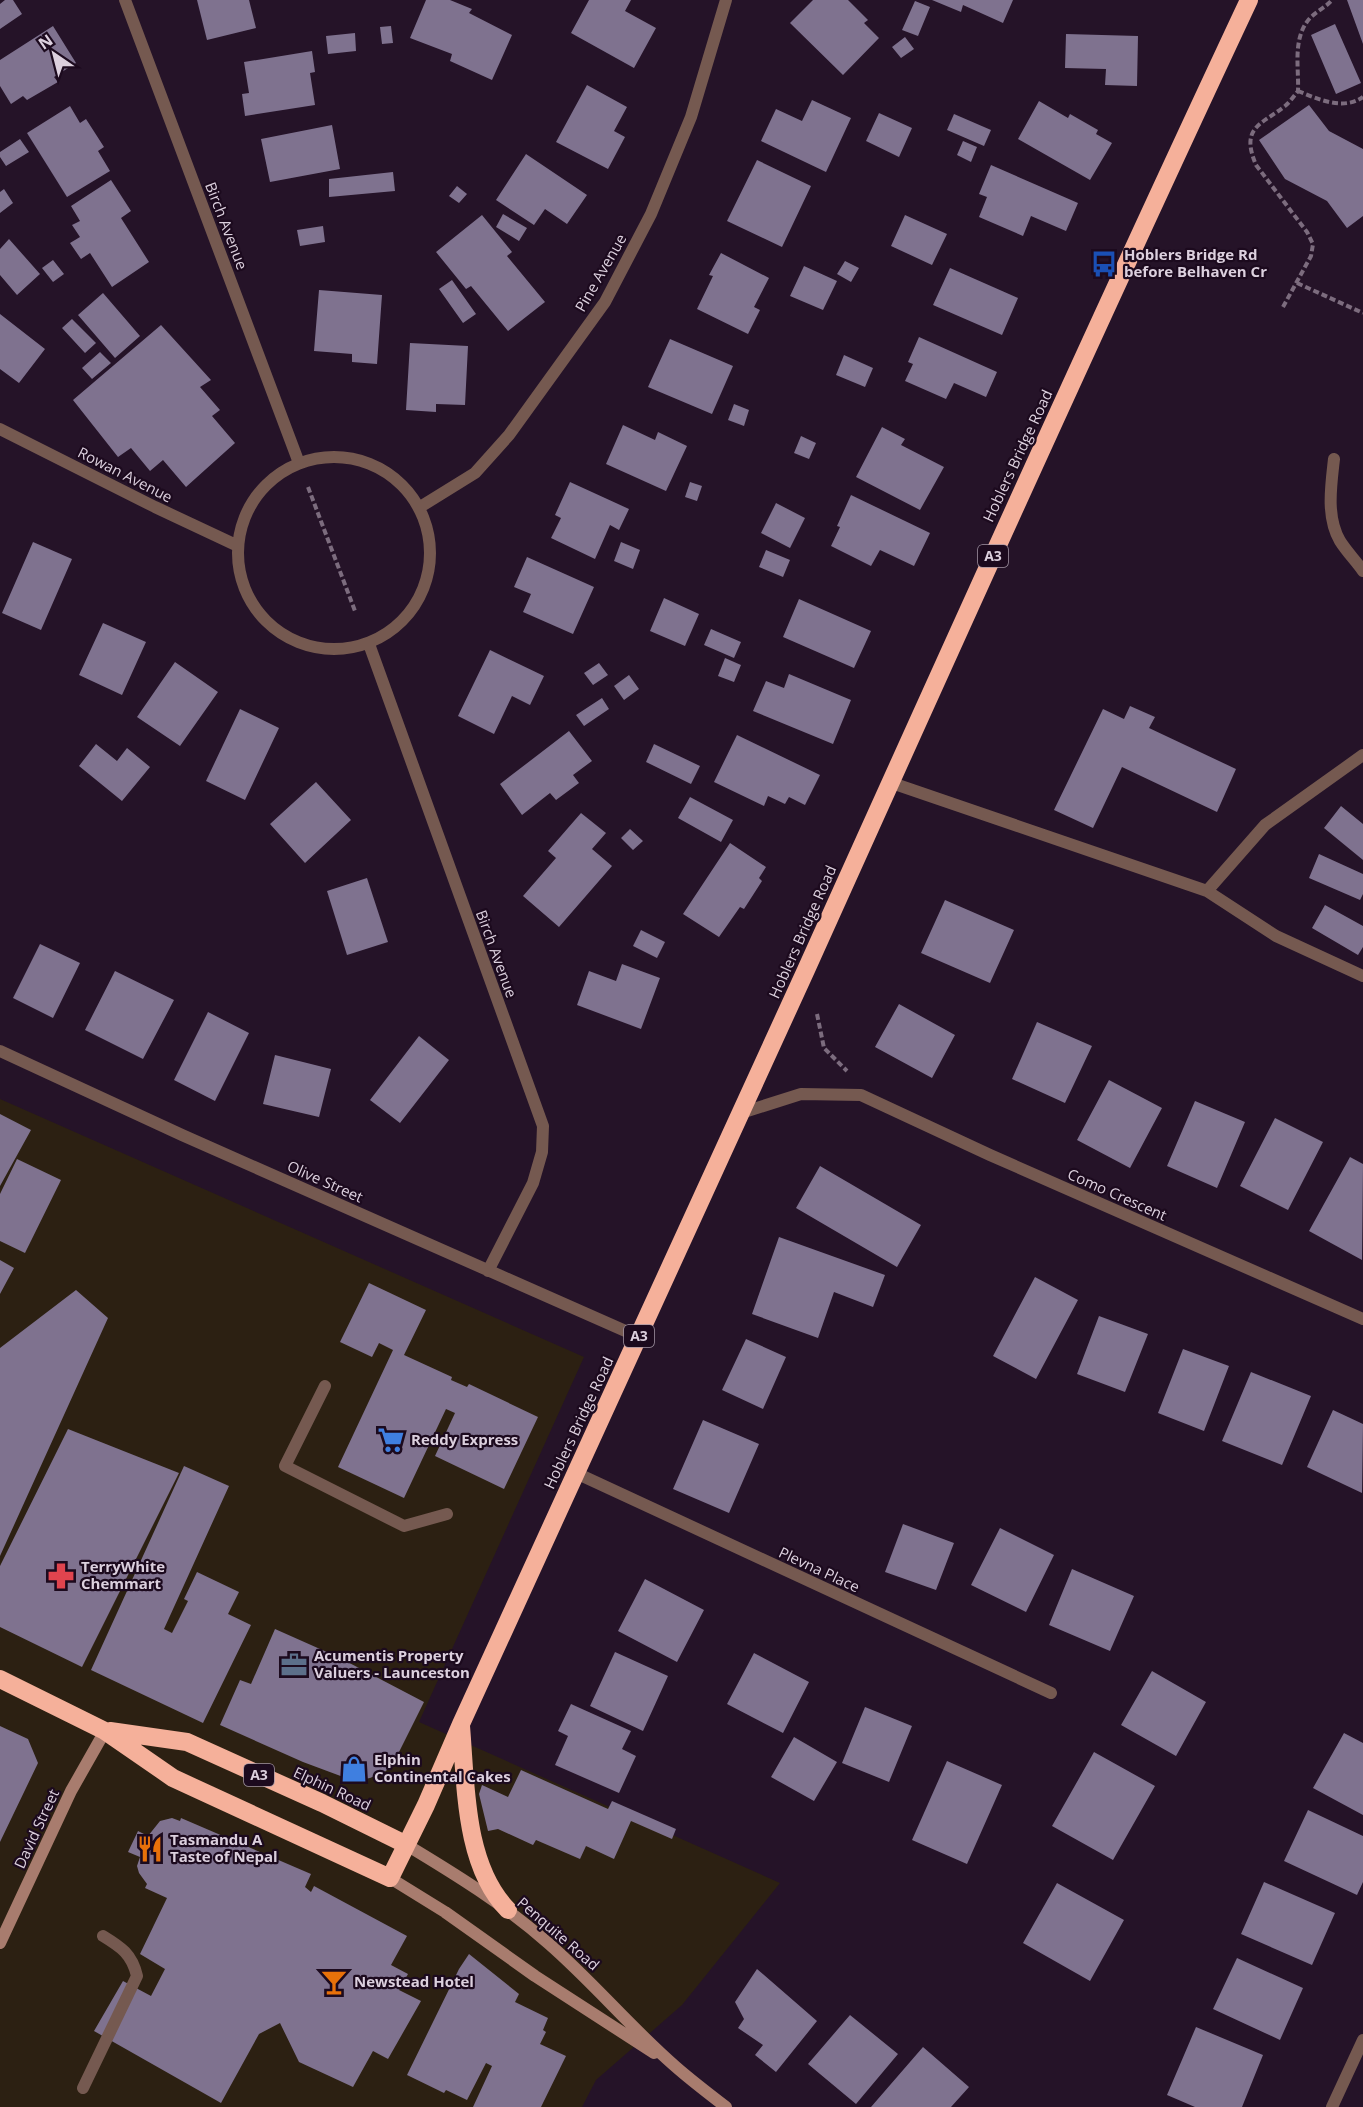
<svg xmlns="http://www.w3.org/2000/svg" width="1363" height="2107" font-family="'Open Sans',sans-serif">
	<style>
		.commercial { fill: #2c2012 }
		.building { fill: #7f728f }
		.lines { fill: none; stroke-linecap: round; stroke-linejoin: round }
		.path { stroke: #7c6c7e; stroke-width: 4; stroke-dasharray: 6 3; stroke-linecap: butt }
		.lane { stroke: #755950; stroke-width: 12 }
		.street { stroke: #755950; stroke-width: 12 }
		.secondary { stroke: #a87c6e; stroke-width: 12 }
		.highway { stroke: #f5b09a; stroke-width: 18 }
		.labels { text-anchor: middle; stroke-width: 4.5; stroke-linejoin: round; paint-order: stroke }
		.shield { fill: #1c0a1e; stroke: #a295a4; stroke-width: 1.5 }
		.shield-label { font-size: 14px; font-weight: bold; fill: #dcd0de }
		.street-label { font-size: 15px; fill: #dcd0de; stroke: #1c0a1e }
		.poi-label { font-size: 15px; font-weight: bold; fill: #dcd0de; stroke: #1c0a1e; text-anchor: start }
	</style>
	<rect width="100%" height="100%" fill="#251328"/>
	<path class="commercial" d="M0,1099L584,1357L419,1722L780,1883L682,2005L596,2080L582,2107H0Z"/>
	<path class="building" d="M5,0H13L22,14L0,29V4Z
		M197,0H249L256,28L207,40Z
		M426,0H450L472,9L469,13L512,35L492,80L450,61L452,54L410,38Z
		M589,0H631L625,11L656,28L634,68L571,33Z
		M813,0H848L868,20L864,23L879,38L843,75L790,23Z
		M932,0H1013L1003,23L963,5L961,12Z
		M1347,0H1363V44Z
		M915,1L930,7L918,36L902,30Z
		M1335,24L1361,83L1336,94L1311,35Z
		M53,26L76,63L54,77L58,82L27,100L23,96L11,104L0,86V60Z
		M391,26L393,43L382,44L380,27Z
		M355,33L356,51L328,54L326,36Z
		M1066,34L1138,36L1137,86L1105,85L1106,69L1065,68Z
		M905,37L914,49L901,58L892,47Z
		M312,51L315,72L310,73L315,105L245,116L242,94L249,93L244,62Z
		M587,85L627,107L614,131L625,137L608,169L556,142Z
		M812,100L851,118L826,172L761,141L776,109L802,121Z
		M1039,101L1068,118L1070,114L1098,130L1096,134L1112,143L1090,180L1018,139Z
		M1309,105L1329,131L1363,149V216L1347,228L1327,201L1285,179L1259,140Z
		M70,106L80,123L86,119L104,147L98,151L110,171L67,197L27,133Z
		M879,113L912,128L899,157L866,141Z
		M954,114L991,130L984,146L947,130Z
		M332,125L340,169L270,182L261,139Z
		M20,139L29,152L6,166L0,157V152Z
		M963,141L977,147L971,162L957,155Z
		M526,154L587,195L567,224L545,209L534,225L496,200Z
		M757,160L811,186L782,247L727,221Z
		M991,165L1078,203L1066,231L1031,216L1023,236L979,217L987,197L979,194Z
		M393,172L395,191L329,197V179Z
		M111,180L131,211L121,218L149,262L112,287L90,253L81,259L70,243L80,237L72,225L80,221L71,206Z
		M457,186L467,194L459,203L449,196Z
		M4,189L13,203L0,213V192Z
		M503,214L527,228L519,241L496,227Z
		M482,215L512,252L507,256L545,302L508,331L471,286L466,289L436,252Z
		M905,215L947,234L932,265L891,246Z
		M323,226L325,242L300,246L297,230Z
		M9,239L40,274L17,295L0,275V249Z
		M721,253L769,278L754,307L760,310L748,334L697,309L713,276L709,275Z
		M53,260L64,274L53,282L42,268Z
		M845,261L859,268L851,282L837,274Z
		M804,266L837,281L823,310L790,296Z
		M950,268L1018,298L1002,335L933,305Z
		M452,280L476,314L463,323L439,289Z
		M319,290L382,295L377,364L352,362V354L314,351Z
		M103,293L140,336L115,358L78,315Z
		M0,314L45,349L19,383L0,369Z
		M72,319L96,343L85,353L62,328Z
		M161,325L211,380L200,387L220,410L212,416L235,443L186,487L163,460L150,471L131,448L118,457L73,400Z
		M919,337L997,372L986,397L954,383L946,399L905,381L913,364L908,362Z
		M670,339L733,366L712,414L648,387Z
		M410,343L468,346L465,405L436,404V412L406,410Z
		M100,352L111,363L92,379L82,368Z
		M844,355L873,368L865,387L836,375Z
		M734,404L749,410L744,426L728,420Z
		M623,425L655,440L658,432L687,446L666,491L606,464Z
		M882,427L905,439L901,445L944,467L920,510L856,477Z
		M801,436L816,443L809,459L794,453Z
		M570,482L629,509L619,530L610,525L595,559L551,538L561,518L555,515Z
		M690,482L702,486L697,501L685,497Z
		M851,495L930,533L914,566L880,550L871,566L831,546L840,527L837,526Z
		M776,503L805,518L790,548L761,533Z
		M33,542L72,559L41,630L2,613Z
		M621,542L640,550L633,569L614,561Z
		M766,550L790,560L783,577L759,567Z
		M527,557L594,587L573,634L523,612L531,594L514,587Z
		M664,598L699,614L685,646L650,631Z
		M799,599L871,631L854,668L783,637Z
		M103,623L146,642L122,695L79,675Z
		M711,629L741,642L734,658L704,645Z
		M490,650L544,676L530,705L512,696L494,734L458,716Z
		M725,658L741,665L734,682L718,676Z
		M175,662L218,692L180,746L137,717Z
		M599,663L608,675L593,685L584,673Z
		M789,674L851,700L833,744L753,711L766,681L784,688Z
		M629,675L639,689L624,700L614,686Z
		M602,698L609,709L584,726L576,715Z
		M1130,706L1155,717L1149,728L1236,769L1217,812L1122,767L1093,828L1054,810L1103,709L1124,719Z
		M240,709L279,728L245,800L206,781Z
		M569,731L592,761L573,775L579,783L556,800L550,793L522,815L500,784Z
		M737,735L820,775L805,805L789,797L785,804L768,796L764,806L714,782Z
		M96,744L117,761L127,748L150,767L122,801L79,766Z
		M654,744L700,766L691,784L646,762Z
		M316,782L351,820L305,863L270,824Z
		M690,797L733,820L721,842L678,818Z
		M1341,806L1363,824V860L1324,828Z
		M581,813L606,833L592,849L612,866L559,927L523,896L556,858L548,851Z
		M630,829L643,841L633,850L621,838Z
		M730,843L766,867L759,878L762,881L744,909L740,907L719,937L683,914Z
		M1319,854L1363,874V894L1360,900L1309,878Z
		M367,878L388,942L347,955L327,891Z
		M945,900L1014,930L990,983L921,953Z
		M1325,905L1363,926V947L1358,955L1312,928Z
		M641,930L665,942L657,958L633,946Z
		M40,944L80,963L53,1018L13,998Z
		M622,964L660,978L641,1029L577,1005L589,971L616,981Z
		M115,971L174,1000L143,1059L85,1030Z
		M899,1004L955,1035L932,1078L875,1047Z
		M208,1012L249,1033L215,1101L174,1080Z
		M1037,1022L1092,1046L1065,1103L1012,1079Z
		M419,1036L449,1060L400,1123L370,1100Z
		M275,1055L331,1069L319,1117L263,1104Z
		M1109,1080L1162,1108L1130,1168L1077,1140Z
		M1195,1101L1245,1122L1217,1188L1167,1166Z
		M0,1114L31,1130L0,1186Z
		M1275,1118L1323,1142L1288,1210L1240,1186Z
		M1350,1157L1363,1164L1362,1260L1309,1231Z
		M17,1159L61,1180L25,1253L0,1241V1194Z
		M820,1166L921,1225L897,1267L796,1208Z
		M779,1237L885,1275L873,1307L834,1292L818,1338L752,1314Z
		M0,1260L14,1268L0,1294Z
		M1035,1277L1078,1300L1036,1379L993,1356Z
		M369,1283L426,1310L404,1355L452,1377L451,1380L467,1387L469,1384L538,1417L504,1489L435,1456L455,1413L446,1409L404,1498L338,1467L393,1350L379,1343L372,1357L340,1342Z
		M76,1290L108,1318L0,1556V1348Z
		M1099,1316L1148,1334L1125,1392L1077,1374Z
		M746,1339L786,1357L763,1409L722,1390Z
		M1183,1349L1229,1366L1204,1431L1158,1413Z
		M1251,1372L1311,1396L1282,1465L1222,1441Z
		M1333,1410L1363,1424L1362,1493L1307,1467Z
		M703,1420L759,1444L729,1513L673,1489Z
		M68,1429L179,1473L82,1667L0,1627V1566Z
		M184,1466L229,1486L164,1629L172,1633L188,1601L184,1599L197,1572L239,1592L228,1614L251,1625L203,1723L91,1670Z
		M903,1524L954,1543L936,1590L885,1572Z
		M1000,1528L1054,1555L1026,1612L971,1585Z
		M1072,1569L1134,1596L1110,1651L1049,1625Z
		M645,1579L704,1610L677,1662L618,1631Z
		M275,1629L338,1657L424,1702L397,1756L386,1771L370,1778L354,1781L303,1762L220,1725L240,1680L251,1684Z
		M615,1652L668,1676L643,1731L590,1706Z
		M754,1653L809,1682L783,1733L727,1704Z
		M1152,1671L1206,1702L1176,1756L1121,1725Z
		M571,1704L631,1731L622,1749L636,1756L619,1793L555,1765L568,1736L558,1731Z
		M865,1707L912,1726L889,1782L842,1763Z
		M0,1726L28,1739L38,1763L0,1842Z
		M1344,1733L1363,1743V1815L1313,1788Z
		M794,1737L837,1762L814,1801L771,1777Z
		M1094,1752L1155,1786L1113,1860L1052,1826Z
		M947,1761L1002,1785L967,1864L912,1840Z
		M521,1770L608,1809L612,1801L676,1829L672,1839L631,1821L614,1859L586,1846L580,1859L536,1840L533,1845L498,1829L488,1831L479,1794L482,1785L508,1797Z
		M1308,1810L1363,1836V1882L1357,1895L1284,1861Z
		M172,1818L180,1821L181,1818L311,1874L305,1887L311,1892L314,1886L407,1936L391,1965L408,1974L399,1990L421,2001L388,2059L373,2051L353,2087L299,2062L280,2023L259,2034L221,2103L94,2031L123,1981L151,1996L165,1969L140,1954L167,1898L145,1888L147,1884L139,1873L137,1866L140,1857L128,1852L138,1831L148,1836L160,1821Z
		M1264,1882L1335,1913L1312,1965L1241,1934Z
		M1057,1883L1124,1920L1090,1981L1023,1943Z
		M469,1954L519,1994L515,2002L548,2018L543,2030L546,2032L540,2044L566,2056L541,2107H473L492,2066L486,2063L467,2100L446,2090L444,2093L407,2075L459,1969Z
		M1237,1958L1303,1988L1280,2040L1213,2009Z
		M757,1969L817,2021L776,2072L755,2055L763,2045L738,2028L744,2019L735,2002Z
		M850,2015L898,2054L856,2104L808,2064Z
		M1196,2027L1263,2055L1242,2107H1195L1167,2095Z
		M923,2047L969,2087L951,2107H871Z"/>
	<g class="lines">
		<path class="path" d="M1298,91C1318,99 1343,111 1363,97
			M1297,283L1363,313
			M1283,307L1311,256L1313,244L1307,232L1256,165C1240,127 1261,125 1285,106C1290,102 1294,96 1298,91C1299,67 1292,38 1310,18C1317,11 1326,7 1332,0
			M308,487L355,611
			M817,1014L824,1048L847,1071"/>
		<path class="lane" d="M1334,459C1331,486 1326,517 1340,541C1347,552 1356,561 1363,571
			M889,782L1207,891L1276,936L1363,976
			M1207,891L1265,825L1363,755
			M325,1386L285,1466L404,1526L447,1514
			M83,2088L137,1976C132,1954 121,1947 103,1936"/>
		<path class="street" d="M125,0L299,463
			M0,429L155,507L238,546
			M238 553a96 96 0 1 1 192 0a96 96 0 1 1-192 0Z
			M420,507L475,473L509,435L605,302L651,214L691,117L726,0
			M369,644L543,1126L542,1152L533,1183L488,1271
			M0,1051L182,1135L639,1337
			M741,1113L801,1094L861,1095L990,1155L1363,1319
			M576,1473L1051,1693
			M1332,2107L1363,2040"/>
		<path class="secondary" d="M405,1844C455,1874 505,1905 548,1943C593,1982 631,2028 676,2067C692,2081 709,2094 726,2107
			M390,1878L445,1912L535,1976L654,2053
			M0,1943L71,1791L105,1731"/>
		<path class="highway" d="M0,1679L105,1731L173,1778L390,1878L426,1805L461,1724C575,1472 692,1222 806,970C952,646 1098,322 1249,0
			M461,1726C466,1785 464,1865 508,1910
			M110,1731L187,1742L322,1803L405,1844"/>
	</g>
	<defs>
		<g id="bus-bare" transform="scale(2.07)"><path d="M-5-6H5V4H4V6H2V4H-2V6H-4V4H-5ZM-3.5-4V0h7V-4ZM-3.5 1.2v1.5H-2V1.2ZM2 1.2v1.5H3.5V1.2Z" fill="#1a4fb4" stroke="#1c0a1e" stroke-width="2.5" paint-order="stroke"/></g>
		<g id="supermarket-bare" transform="scale(2.07)"><path d="M-6-5.5h2.5l.6 2H6L4.5 2H-2.5L-4.4-4H-6ZM-1.5 3.2a1.3 1.3 0 1 0 .1 0ZM3 3.2a1.3 1.3 0 1 0 .1 0Z" fill="#3f7fe0" stroke="#1c0a1e" stroke-width="2.5" paint-order="stroke"/></g>
		<g id="pharmacy-bare" transform="scale(2.07)"><path d="M-2-6h4v4h4v4h-4v4h-4v-4h-4v-4h4Z" fill="#e0444e" stroke="#1c0a1e" stroke-width="2.5" paint-order="stroke"/></g>
		<g id="office-bare" transform="scale(2.07)"><path d="M-6-3h4V-5.5h4V-3h4V5H-6ZM-1-4.5V-3h2v-1.5ZM-6 0V1H6V0Z" fill="#5c6f8a" stroke="#1c0a1e" stroke-width="2.5" paint-order="stroke"/></g>
		<g id="shop-bare" transform="scale(2.07)"><path d="M-5-2.5h2.3a2.7 3.5 0 0 1 5.4 0H5L5.5 6h-11ZM-1.5-2.5h3a1.5 2.3 0 0 0-3 0Z" fill="#3f7fe0" stroke="#1c0a1e" stroke-width="2.5" paint-order="stroke"/></g>
		<g id="restaurant-bare" transform="scale(2.07)"><path d="M-5-6h1v4h1v-4h1v4h1v-4h1v5L-1.5 .5V6h-2V.5L-5-1ZM5-6V6H3V1.5H1.5Q1.5-4 5-6Z" fill="#e8710a" stroke="#1c0a1e" stroke-width="2.5" paint-order="stroke"/></g>
		<g id="bar-bare" transform="scale(2.07)"><path d="M-6-5H6L.8 .8V4.5H3.5V6h-7V4.5H-.8V.8Z" fill="#e8710a" stroke="#1c0a1e" stroke-width="2.5" paint-order="stroke"/></g>
	</defs>
	<g fill-rule="evenodd">
		<use href="#bus-bare" x="1104" y="264"/>
		<use href="#supermarket-bare" x="391" y="1440"/>
		<use href="#pharmacy-bare" x="61" y="1576"/>
		<use href="#office-bare" x="294" y="1665"/>
		<use href="#shop-bare" x="354" y="1769"/>
		<use href="#restaurant-bare" x="150" y="1849"/>
		<use href="#bar-bare" x="334" y="1982"/>
	</g>
	<g class="labels">
		<g class="shield">
			<rect x="978" y="545" width="30" height="22" rx="4.5"/>
			<rect x="624" y="1325" width="30" height="22" rx="4.5"/>
			<rect x="244" y="1764" width="30" height="22" rx="4.5"/>
		</g>
		<g class="shield-label">
			<text x="993" y="561">A3</text>
			<text x="639" y="1341">A3</text>
			<text x="259" y="1780">A3</text>
		</g>
		<g class="street-label">
			<text transform="translate(226 226) rotate(69)" y="5">Birch Avenue</text>
			<text transform="translate(601 273) rotate(-60)" y="5">Pine Avenue</text>
			<text transform="translate(1018 456) rotate(-65)" y="5">Hoblers Bridge Road</text>
			<text transform="translate(125 475) rotate(27)" y="5">Rowan Avenue</text>
			<text transform="translate(803 932) rotate(-66)" y="5">Hoblers Bridge Road</text>
			<text transform="translate(496 954) rotate(70)" y="5">Birch Avenue</text>
			<text transform="translate(325 1182) rotate(24)" y="5">Olive Street</text>
			<text transform="translate(1117 1195) rotate(24)" y="5">Como Crescent</text>
			<text transform="translate(579 1423) rotate(-65)" y="5">Hoblers Bridge Road</text>
			<text transform="translate(819 1570) rotate(25)" y="5">Plevna Place</text>
			<text transform="translate(332 1789) rotate(25)" y="5">Elphin Road</text>
			<text transform="translate(37 1829) rotate(-65)" y="5">David Street</text>
			<text transform="translate(558 1934) rotate(41)" y="5">Penquite Road</text>
		</g>
		<g class="poi-label">
			<text x="1124" y="260">Hoblers Bridge Rd<tspan x="1124" dy="17">before Belhaven Cr</tspan></text>
			<text x="411" y="1445">Reddy Express</text>
			<text x="81" y="1572">TerryWhite<tspan x="81" dy="17">Chemmart</tspan></text>
			<text x="314" y="1661">Acumentis Property<tspan x="314" dy="17">Valuers - Launceston</tspan></text>
			<text x="374" y="1765">Elphin<tspan x="374" dy="17">Continental Cakes</tspan></text>
			<text x="170" y="1845">Tasmandu A<tspan x="170" dy="17">Taste of Nepal</tspan></text>
			<text x="354" y="1987">Newstead Hotel</text>
		</g>
	</g>
	<g transform="translate(54 54) rotate(325)" stroke="#1c0a1e" stroke-width="4.5" paint-order="stroke">
	<path d="M0-4.5L10 22L0 15L-10 22Z" fill="#dcd0de"/>
	<text y="-9" font-size="16" font-weight="bold" text-anchor="middle" fill="#dcd0de">N</text>
	</g>
</svg>
